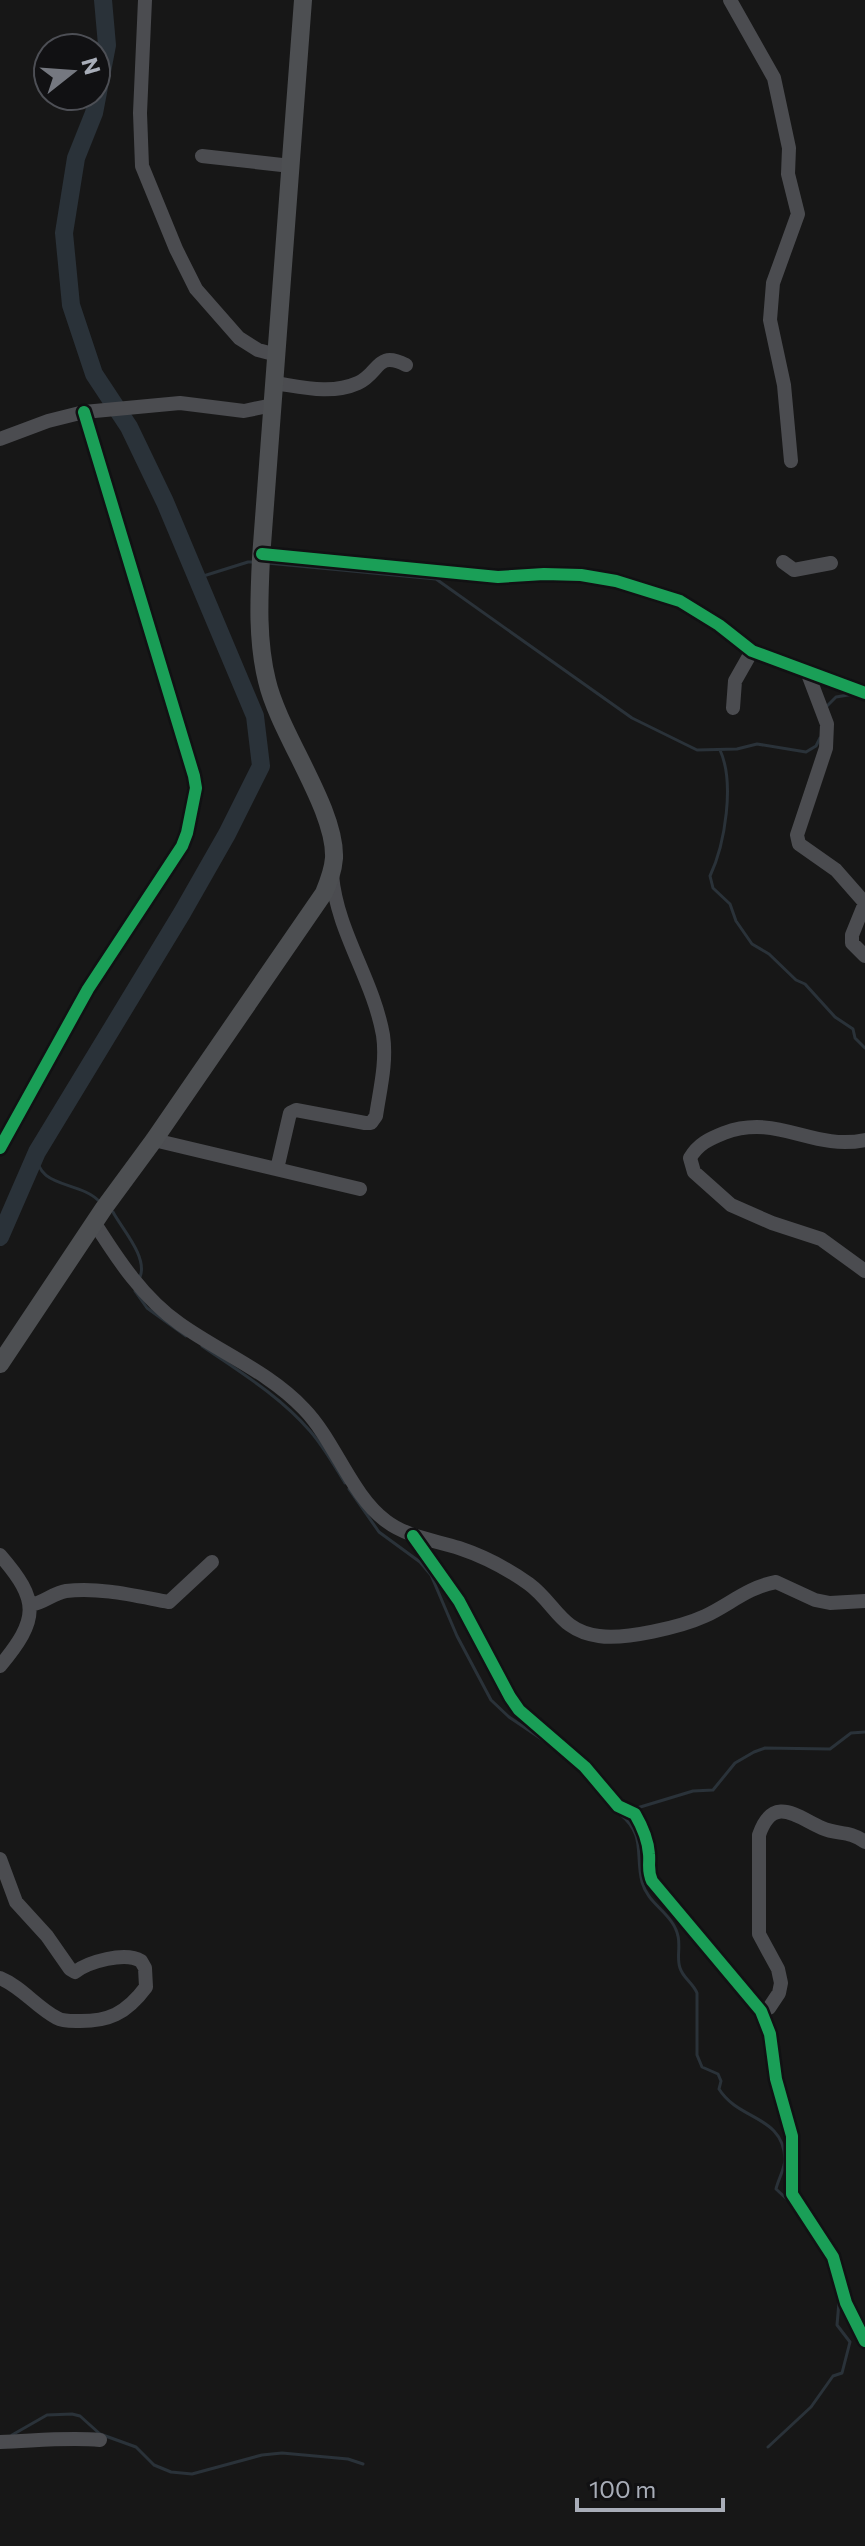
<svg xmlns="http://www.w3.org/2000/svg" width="865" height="2546" font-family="Commissioner,sans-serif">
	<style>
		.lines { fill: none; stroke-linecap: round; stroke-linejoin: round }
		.stream { stroke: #2a3239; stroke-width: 3 }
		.river { stroke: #2a3239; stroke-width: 18 }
		.minor { stroke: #4b4c50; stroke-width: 14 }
		.major { stroke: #4d4f52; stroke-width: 18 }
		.cycleway-casing { stroke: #111113; stroke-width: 17 }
		.cycleway { stroke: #1a9f57; stroke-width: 12 }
	</style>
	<rect width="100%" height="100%" fill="#171717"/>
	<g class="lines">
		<path class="stream" d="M267,563L436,579L632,718L697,750L737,749L757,744L806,752L816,746L820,738
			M197,578L248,562H256
			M826,707L836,697L854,694
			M720,750C735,783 725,844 710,876L713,888L730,904L736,921L752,944L769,954L796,980L805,984L835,1017L853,1029L855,1038L865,1048
			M37,1152C35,1189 78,1180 99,1201
			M113,1212C122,1229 148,1257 140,1277
			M135,1291L147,1308L186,1336
			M202,1346C240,1372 280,1396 310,1431C324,1447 334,1465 345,1483
			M349,1489L379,1532L420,1562L431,1575L457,1636L491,1700L509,1717L546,1742
			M637,1808L693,1791L713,1790L735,1763L754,1752L765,1748L830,1749L851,1733L865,1732
			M620,1814C646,1835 635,1854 642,1882C647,1900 661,1907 671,1921C685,1940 675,1954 680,1968C683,1978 693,1983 697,1993V2055L702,2067L718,2074L721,2081L719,2089C739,2121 783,2115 785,2159C785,2168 778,2180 776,2189L791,2203
			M12,2435L47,2415L72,2414L80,2416L100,2434L136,2447L154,2465L171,2472L192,2474L262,2455L282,2453L348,2459L363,2464
			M768,2447L811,2407L833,2376L842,2373L850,2342L837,2325L839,2302"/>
		<path class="river" d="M0,1237L37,1152L182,913L227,834L261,766L255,716L165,502L129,427L94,374L71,305L64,233L76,158L94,113L107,45L103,0"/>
		<path class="minor" d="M145,0L140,113L142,166L176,249L196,289L239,338L258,350L277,355
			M730,0L774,78L789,148L788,174L798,214L773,283L770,320L784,385L791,461
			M202,156L291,166
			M275,383C302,387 331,395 358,383C380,373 376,350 406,365
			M0,439L48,421L84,412L180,403L244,411L273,405
			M262,554L498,577L544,574L581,575L616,581L680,601L719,625L752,651L865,693
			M783,562L794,570L831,563
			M808,674L827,724L826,748L797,835L799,844L836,870L865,903L852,935V943L865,956
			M733,708L735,681L752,651
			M154,1140L360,1189
			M865,1140C812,1151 778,1113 724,1133C709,1139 698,1144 690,1158L694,1172L731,1205L772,1223L821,1239L865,1271
			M0,1148L88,989L182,846L187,833L196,788L194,776L84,412
			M277,1169L290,1113L296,1110L365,1123H371L376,1116C380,1089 387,1062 383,1035C373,979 337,932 332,875
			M94,1222C118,1260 143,1298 180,1324C221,1353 269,1372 304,1409C335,1441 351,1495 386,1521C407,1537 434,1540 459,1548C483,1556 508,1569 529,1584C556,1604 560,1631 599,1636C625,1640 681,1627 705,1616C729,1605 748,1587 776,1582L815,1600L830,1603L865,1601
			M413,1536L459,1601L510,1697L519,1710L585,1767L618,1806L635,1814C642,1826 648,1840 649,1854C650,1864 647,1870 652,1881L761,2011L770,2034L776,2079L792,2136V2194L833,2257L846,2303L865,2341
			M0,1555C40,1601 39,1619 0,1666
			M30,1605C44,1603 53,1593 66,1591C101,1587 136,1596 169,1602L212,1562
			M0,1859L16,1902L47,1936L70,1969L75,1972C88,1962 125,1951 141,1961L145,1968L146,1987C126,2014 108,2022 76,2021C69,2021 62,2021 57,2018C36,2007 22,1987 0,1978
			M761,2011L769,2008L779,1993L781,1983L778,1969L759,1934V1835C773,1794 797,1817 822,1828C838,1835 849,1830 865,1842
			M0,2442C34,2441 66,2437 100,2440"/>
		<path class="major" d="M0,1364L104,1208L154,1140L324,893C329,881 333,871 334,858C336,809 279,733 267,681C257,641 259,599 261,558L303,0"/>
		<g class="cycleway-casing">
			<path id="cycleway" d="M262,554L498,577L544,574L581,575L616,581L680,601L719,625L752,651L865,693
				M0,1148L88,989L182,846L187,833L196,788L194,776L84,412
				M413,1536L459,1601L510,1697L519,1710L585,1767L618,1806L635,1814C642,1826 648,1840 649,1854C650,1864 647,1870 652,1881L761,2011L770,2034L776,2079L792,2136V2194L833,2257L846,2303L865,2341"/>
		</g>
		<use href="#cycleway" class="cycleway"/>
	</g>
	<g transform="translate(72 72) rotate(73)"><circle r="38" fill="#111113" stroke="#4d4f55" stroke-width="2"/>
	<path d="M0-6L14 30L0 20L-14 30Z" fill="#757880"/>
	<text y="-12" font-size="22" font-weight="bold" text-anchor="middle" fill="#a8adb8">N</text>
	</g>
	<path d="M577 2498v12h146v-12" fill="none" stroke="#a8adb8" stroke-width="4"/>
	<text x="589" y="2498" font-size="24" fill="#a8adb8" stroke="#111113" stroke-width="6" paint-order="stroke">100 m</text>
</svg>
